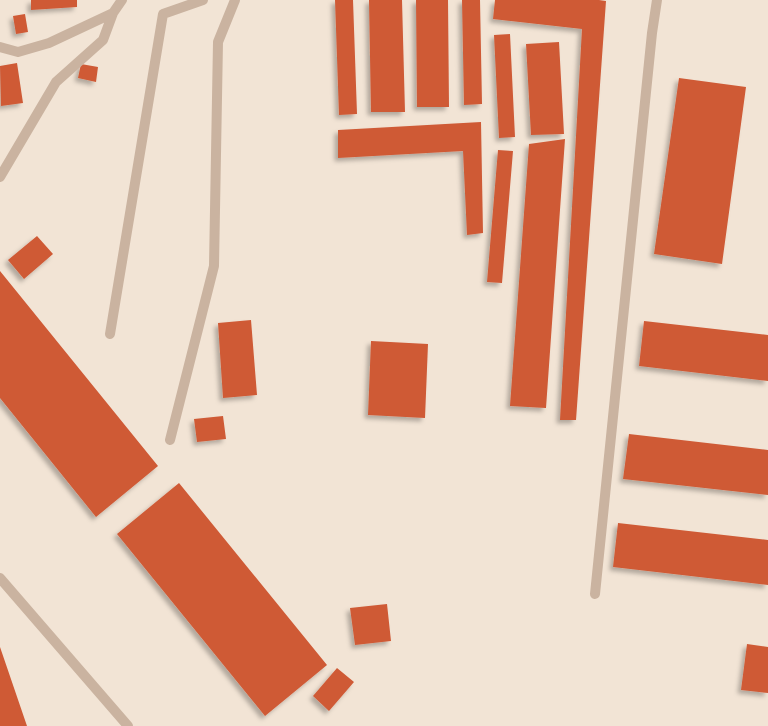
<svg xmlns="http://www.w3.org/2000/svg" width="768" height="726" font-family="'Fira Sans Condensed',sans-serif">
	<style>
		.building { fill: #cf5a36; filter: url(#shadow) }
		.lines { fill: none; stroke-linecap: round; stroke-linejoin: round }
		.minor { stroke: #cab3a0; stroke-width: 10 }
	</style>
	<defs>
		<filter id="shadow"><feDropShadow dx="-3.5" dy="3.5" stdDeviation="2" flood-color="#0004"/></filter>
	</defs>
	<rect width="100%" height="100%" fill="#f2e4d5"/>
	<path class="building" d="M31,0H77V7L31,10Z
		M335,0H353L357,114L339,115Z
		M369,0H402L405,112H371Z
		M416,0H448L449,107H417Z
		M462,0H480L482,104L464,105Z
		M495,0H599L606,1L576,420H560L582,29L493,19Z
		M25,14L28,32L16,34L13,16Z
		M510,34L515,137L499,138L494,35Z
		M559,42L564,134L531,135L526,44Z
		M17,63L23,103L1,106L0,66Z
		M81,64L98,67L96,82L78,78Z
		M679,78L746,87L722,264L654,254Z
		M481,122L483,233L467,235L463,151L338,158V130Z
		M565,139L546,408L510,406L529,144Z
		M498,150L513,151L502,283L487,282Z
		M37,236L53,254L24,279L8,260Z
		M0,271L158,466L96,517L0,398Z
		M251,320L257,395L223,398L218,323Z
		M644,321L768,335V381L639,366Z
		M371,341L428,344L425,418L368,415Z
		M223,416L226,439L197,442L194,419Z
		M629,434L768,450V495L623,479Z
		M179,483L327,665L265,716L117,534Z
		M618,523L768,540V585L613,567Z
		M387,604L391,641L355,645L350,608Z
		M747,644L768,647V693L741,690Z
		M0,647L27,726H0Z
		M337,668L354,682L329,711L313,696Z"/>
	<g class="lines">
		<path class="minor" d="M0,47L18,52L49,43L113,13L122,0
			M0,177L56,82L103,40L113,13
			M110,334L163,14L203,0
			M170,440L214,266L218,42L235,0
			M0,578L128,726
			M595,594L652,33L657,0"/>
	</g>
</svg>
